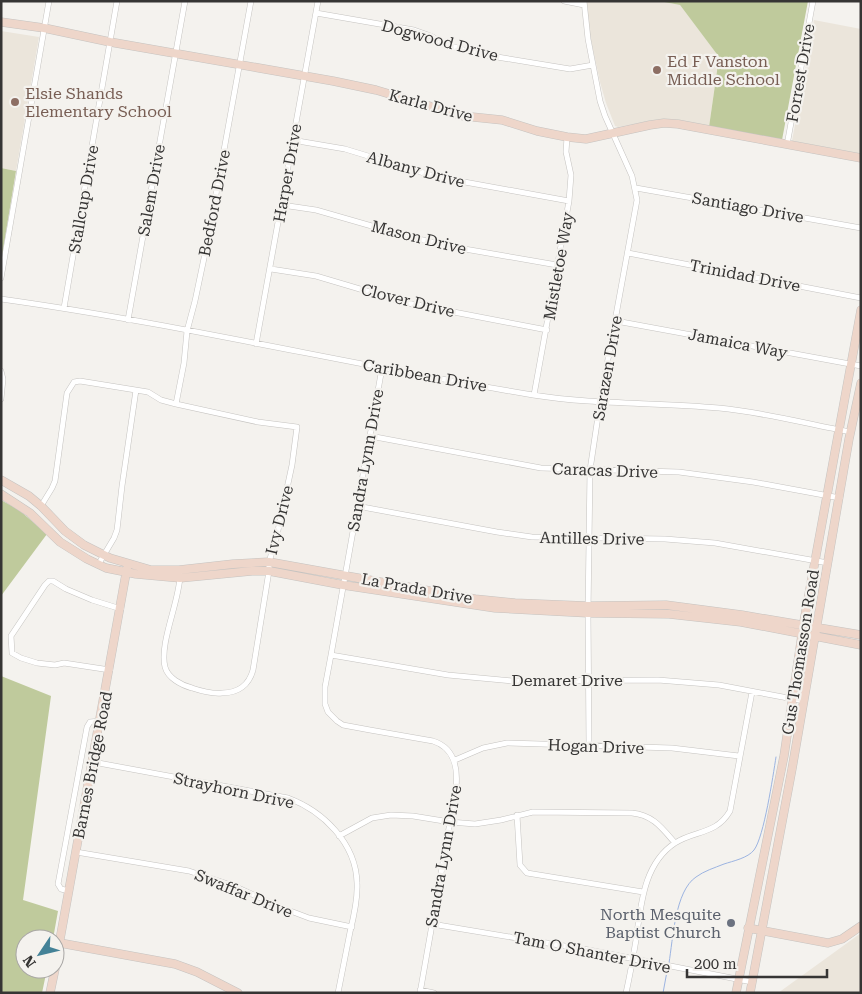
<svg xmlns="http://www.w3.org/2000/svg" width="862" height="994" font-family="'Roboto Serif',serif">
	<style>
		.built { fill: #ebe5db }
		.green { fill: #bfca9c }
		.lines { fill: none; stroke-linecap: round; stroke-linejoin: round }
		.stream { stroke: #9cb4e1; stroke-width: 1 }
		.street-casing { stroke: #c5c3c0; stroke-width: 6 }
		.secondary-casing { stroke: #c5c3c0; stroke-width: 9 }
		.street { stroke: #fff; stroke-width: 5 }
		.secondary { stroke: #eed6ca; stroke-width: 8 }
		.education-dot { fill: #8d6e63; stroke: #f4f2ee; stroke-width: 2 }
		.worship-dot { fill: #6b7280; stroke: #f4f2ee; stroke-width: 2 }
		.labels { text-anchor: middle; stroke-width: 4.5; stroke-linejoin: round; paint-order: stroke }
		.street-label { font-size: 16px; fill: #363534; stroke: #f4f2ee }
		.education-label { font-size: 16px; fill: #785e54; stroke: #f4f2ee; text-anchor: start }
		.worship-label { font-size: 16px; fill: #5b616d; stroke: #f4f2ee; text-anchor: end }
	</style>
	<rect width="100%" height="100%" fill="#f4f2ee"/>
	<path class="built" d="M586,1H659L680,5L719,57L709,127L661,119L618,127L615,126L606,103L600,82L589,31Z
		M814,20L861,29V154L792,141Z
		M1,31L39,37L16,171L1,168Z
		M861,933V993H778Z"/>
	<path class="green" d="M659,1H808L782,140L709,127L719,57L680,5Z
		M1,168L16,171L1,262Z
		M1,500L19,510L47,534L1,596Z
		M1,676L51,696L23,900L58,911L53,939H25V969H47L42,993H1Z"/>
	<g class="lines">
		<path class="stream" d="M669,963C673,939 675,891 696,877C704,871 714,868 724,864C733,861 748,858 754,850C764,837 773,776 776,757
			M663,993L668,966"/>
		<g class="street-casing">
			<path id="street" d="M564,1L584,5
				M584,1L588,39L600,101L605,116L632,176L637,200L600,403L590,470L588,613L589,745
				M316,13L414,30L431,36L445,44L473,53L570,69L593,65
				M292,140L345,149L437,177L569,201
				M787,145L813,1
				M636,188L861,228
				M282,205L316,210L410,237L453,247L557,265
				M628,253L861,298
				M271,269L316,276L407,303L547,330
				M1,278L49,1
				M1,299C180,324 356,366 533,395C595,405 657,402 719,408C763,412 807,424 851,432
				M64,308L117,1
				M128,320L185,1
				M616,321L861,366
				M256,344L318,1
				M382,368L331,655L325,687V704L328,712L337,721L343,725L370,730L433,741C455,748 458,768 456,788L420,993
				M1,371L3,379L1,399
				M534,395L569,201L571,175L566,152L567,137
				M176,404L184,363L187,331L195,301L207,244L251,1
				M370,436L541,468L679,472L753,482L840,498
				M41,506L52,488L55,481L67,393L74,382L80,381L148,392L161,400L176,404L258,422L297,427L292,465L277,535L269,562V571L253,670C249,685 238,693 222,693C212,694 201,691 192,688C181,685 168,678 165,667C159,643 180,600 180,575
				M357,506L497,532L532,537L665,539L715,543L828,563
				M98,565L114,538L117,530L122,486L136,390
				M331,655L448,675L512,681L658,680L719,685L804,701
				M110,670L64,663L55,665L37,663L21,658L12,653L11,636L45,585L49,581H53L66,589L92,600L121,609
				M455,760L483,748L507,743L672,748L739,756
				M93,762L288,798C323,811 356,843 357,883C358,899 354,916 350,932C346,952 342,973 338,993
				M517,815L520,865L527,873L643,892
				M339,836L372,818L391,815L413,816L450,822L475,824L501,820L533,812L632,813C653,815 662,828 675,843
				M76,852L189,871L234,886L280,907L309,918L352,927
				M69,891L61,889L58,884L87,727L90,722L100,721
				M432,924L589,950L752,982
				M420,990L434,993
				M626,993C630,975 633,958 636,940C641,906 643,864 675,843C695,830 716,835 730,811L752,692"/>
		</g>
		<g class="secondary-casing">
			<path id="secondary" d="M1,22L44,28L110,42L333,81L376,90L463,116L502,120L537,131L567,137L586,139L650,125L664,123L678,124L861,158
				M1,480L29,496L41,506L65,531L84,545L110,558L151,570H179L233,564L269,562L475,599L515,603L588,606L666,605L742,615L861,635
				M1,494L30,513L60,542L87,559L106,568L136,574L180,578L252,571H269L343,585L495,608L588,613L669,614L741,622L861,645
				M748,928L828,943L842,939L861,926
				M60,943L175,964L197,972L238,993
				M55,967L127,568
				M50,993L55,969
				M736,993L784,756L804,621L861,310
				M750,993L792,769L849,439L861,383"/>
		</g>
		<use href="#street" class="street"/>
		<use href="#secondary" class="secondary"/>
	</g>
	<g class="education-dot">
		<circle cx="657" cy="70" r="5"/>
		<circle cx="15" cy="102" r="5"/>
	</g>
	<circle class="worship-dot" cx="731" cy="923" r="5"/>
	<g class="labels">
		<g class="street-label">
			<text transform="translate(440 40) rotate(15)" y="6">Dogwood Drive</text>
			<text transform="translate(800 73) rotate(-80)" y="6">Forrest Drive</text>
			<text transform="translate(431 105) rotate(15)" y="6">Karla Drive</text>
			<text transform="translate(416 169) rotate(15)" y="6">Albany Drive</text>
			<text transform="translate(287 173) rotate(-80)" y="6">Harper Drive</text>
			<text transform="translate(151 190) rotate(-80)" y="6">Salem Drive</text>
			<text transform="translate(83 199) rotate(-80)" y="6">Stallcup Drive</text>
			<text transform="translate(214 203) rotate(-79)" y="6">Bedford Drive</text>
			<text transform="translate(748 207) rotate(10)" y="6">Santiago Drive</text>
			<text transform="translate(419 237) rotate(14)" y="6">Mason Drive</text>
			<text transform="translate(558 266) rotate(-80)" y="6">Mistletoe Way</text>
			<text transform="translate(745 275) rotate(11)" y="6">Trinidad Drive</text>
			<text transform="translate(408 300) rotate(14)" y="6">Clover Drive</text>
			<text transform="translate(738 343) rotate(11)" y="6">Jamaica Way</text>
			<text transform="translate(607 368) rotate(-80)" y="6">Sarazen Drive</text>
			<text transform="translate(425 375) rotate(10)" y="6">Caribbean Drive</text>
			<text transform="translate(365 460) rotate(-80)" y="6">Sandra Lynn Drive</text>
			<text transform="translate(605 470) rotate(2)" y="6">Caracas Drive</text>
			<text transform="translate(279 520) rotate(-76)" y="6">Ivy Drive</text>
			<text transform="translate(592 538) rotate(1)" y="6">Antilles Drive</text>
			<text transform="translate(417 588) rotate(10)" y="6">La Prada Drive</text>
			<text transform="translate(800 652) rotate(-81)" y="6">Gus Thomasson Road</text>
			<text x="567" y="686">Demaret Drive</text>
			<text transform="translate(596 746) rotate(2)" y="6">Hogan Drive</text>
			<text transform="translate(92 765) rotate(-79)" y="6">Barnes Bridge Road</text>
			<text transform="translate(234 790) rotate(12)" y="6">Strayhorn Drive</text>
			<text transform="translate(443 856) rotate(-80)" y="6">Sandra Lynn Drive</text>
			<text transform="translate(244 893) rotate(22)" y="6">Swaffar Drive</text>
			<text transform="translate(592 952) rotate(11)" y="6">Tam O Shanter Drive</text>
		</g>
		<g class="education-label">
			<text x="667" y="67">Ed F Vanston<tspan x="667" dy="18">Middle School</tspan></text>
			<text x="25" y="99">Elsie Shands<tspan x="25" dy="18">Elementary School</tspan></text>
		</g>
		<g class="worship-label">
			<text x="721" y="920">North Mesquite<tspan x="721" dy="18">Baptist Church</tspan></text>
		</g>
	</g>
	<rect width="862" height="994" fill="none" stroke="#363534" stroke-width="5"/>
	<g transform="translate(40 954) rotate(235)"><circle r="24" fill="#f4f2ee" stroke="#a8a6a4"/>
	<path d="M0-4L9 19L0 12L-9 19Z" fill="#448297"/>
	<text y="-8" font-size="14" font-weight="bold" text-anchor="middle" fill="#363534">N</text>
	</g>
	<path d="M687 969v8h140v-8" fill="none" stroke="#363534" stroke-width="2.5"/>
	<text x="694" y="969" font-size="15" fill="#363534" stroke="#f4f2ee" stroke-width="4" paint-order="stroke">200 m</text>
</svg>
